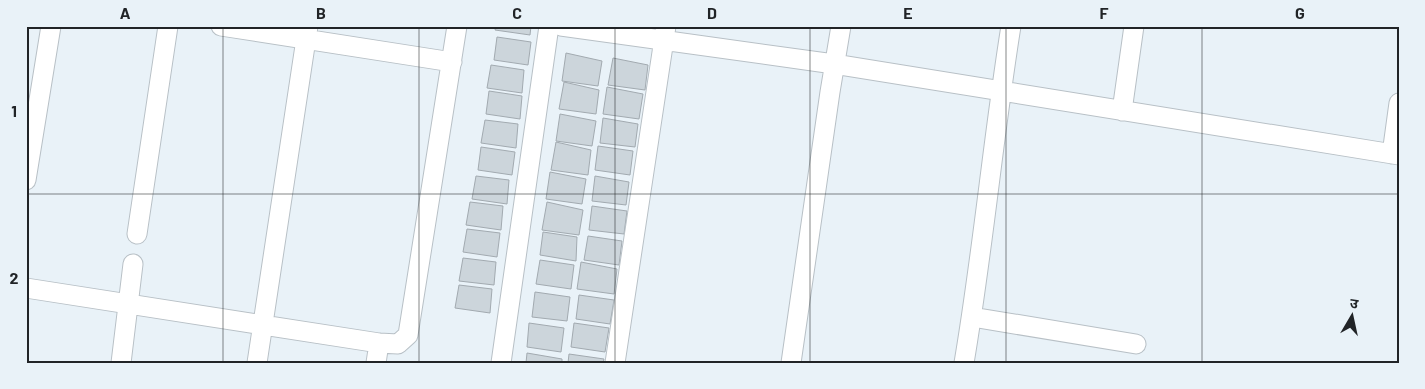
<svg xmlns="http://www.w3.org/2000/svg" width="1425" height="389" font-family="Barlow,'Noto Sans Devanagari',sans-serif">
	<style>
		.building { fill: #ccd5db; stroke: #a2aab0 }
		.lines { fill: none; stroke-linecap: round; stroke-linejoin: round }
		.minor-casing { stroke: #b8c0c6; stroke-width: 21 }
		.minor { stroke: #fff; stroke-width: 19 }
		.grid { fill: none; stroke: #212427; stroke-width: 1; stroke-opacity: 0.55 }
		.neatline { fill: none; stroke: #212427; stroke-width: 2 }
		.grid-label { font-size: 16px; text-anchor: middle; font-weight: bold; fill: #212427 }
	</style>
	<rect width="100%" height="100%" fill="#e9f2f8"/>
	<path class="building" d="M496,26H531L530,35L495,30Z
		M497,37L531,42L528,65L494,60Z
		M566,53L602,61L598,86L562,81Z
		M613,58L648,65L645,90L608,85Z
		M491,65L524,70L522,93L487,88Z
		M564,82L599,90L596,114L559,109Z
		M607,87L643,94L639,119L603,114Z
		M489,91L522,96L520,119L486,114Z
		M560,114L596,121L592,146L556,141Z
		M603,118L638,124L635,147L600,143Z
		M485,120L518,124L516,148L481,143Z
		M556,142L591,150L588,175L551,170Z
		M598,146L633,151L630,175L595,170Z
		M481,147L515,152L512,175L478,170Z
		M550,172L586,179L582,204L546,199Z
		M476,176L509,180L507,204L472,199Z
		M595,176L629,182L626,205L592,201Z
		M470,202L503,206L501,230L466,225Z
		M547,202L583,210L579,235L542,230Z
		M592,206L627,211L624,234L589,230Z
		M467,229L500,233L497,257L463,252Z
		M543,232L577,237L576,261L540,255Z
		M588,236L622,241L619,265L584,260Z
		M463,258L496,262L494,285L459,281Z
		M540,260L574,265L571,289L536,284Z
		M581,262L617,269L614,294L577,289Z
		M459,285L492,289L490,313L455,308Z
		M535,292L570,297L567,321L532,317Z
		M579,295L614,300L610,324L576,319Z
		M529,323L564,328L561,352L527,347Z
		M574,323L609,328L605,352L571,347Z
		M527,353L562,359V363H526Z
		M569,354L604,359L603,363H568Z"/>
	<g class="lines">
		<g class="minor-casing">
			<path id="minor" d="M221,26L452,62
				M561,26L834,64L1399,155
				M1122,111L1134,26
				M1392,154L1399,103
				M26,180L51,26
				M137,234L168,26
				M26,288L379,343L398,344L408,335L457,26
				M972,317L1136,344
				M121,363L133,264
				M257,363L308,26
				M376,363L379,343
				M501,363L549,26
				M615,363L666,26
				M791,363L830,92L841,26
				M964,363C983,251 993,138 1011,26"/>
		</g>
		<use href="#minor" class="minor"/>
	</g>
	<path class="grid" d="M223,26V363M419,26V363M615,26V363M810,26V363M1006,26V363M1202,26V363M26,194H1399"/>
	<rect width="1425" height="389" fill="none" stroke="#e9f2f8" stroke-width="55"/>
	<g transform="translate(1352 316) rotate(9)" stroke="#e9f2f8" stroke-width="4" paint-order="stroke">
	<path d="M0-4L9 19L0 12L-9 19Z" fill="#212427"/>
	<text y="-8" font-size="14" font-weight="bold" text-anchor="middle" fill="#212427">उ</text>
	</g>
	<rect x="28" y="28" width="1370" height="334" class="neatline"/>
	<g class="grid-label">
		<text x="125" y="19">A</text>
		<text x="321" y="19">B</text>
		<text x="517" y="19">C</text>
		<text x="712" y="19">D</text>
		<text x="908" y="19">E</text>
		<text x="1104" y="19">F</text>
		<text x="1300" y="19">G</text>
		<text x="14" y="117">1</text>
		<text x="14" y="284">2</text>
	</g>
</svg>
